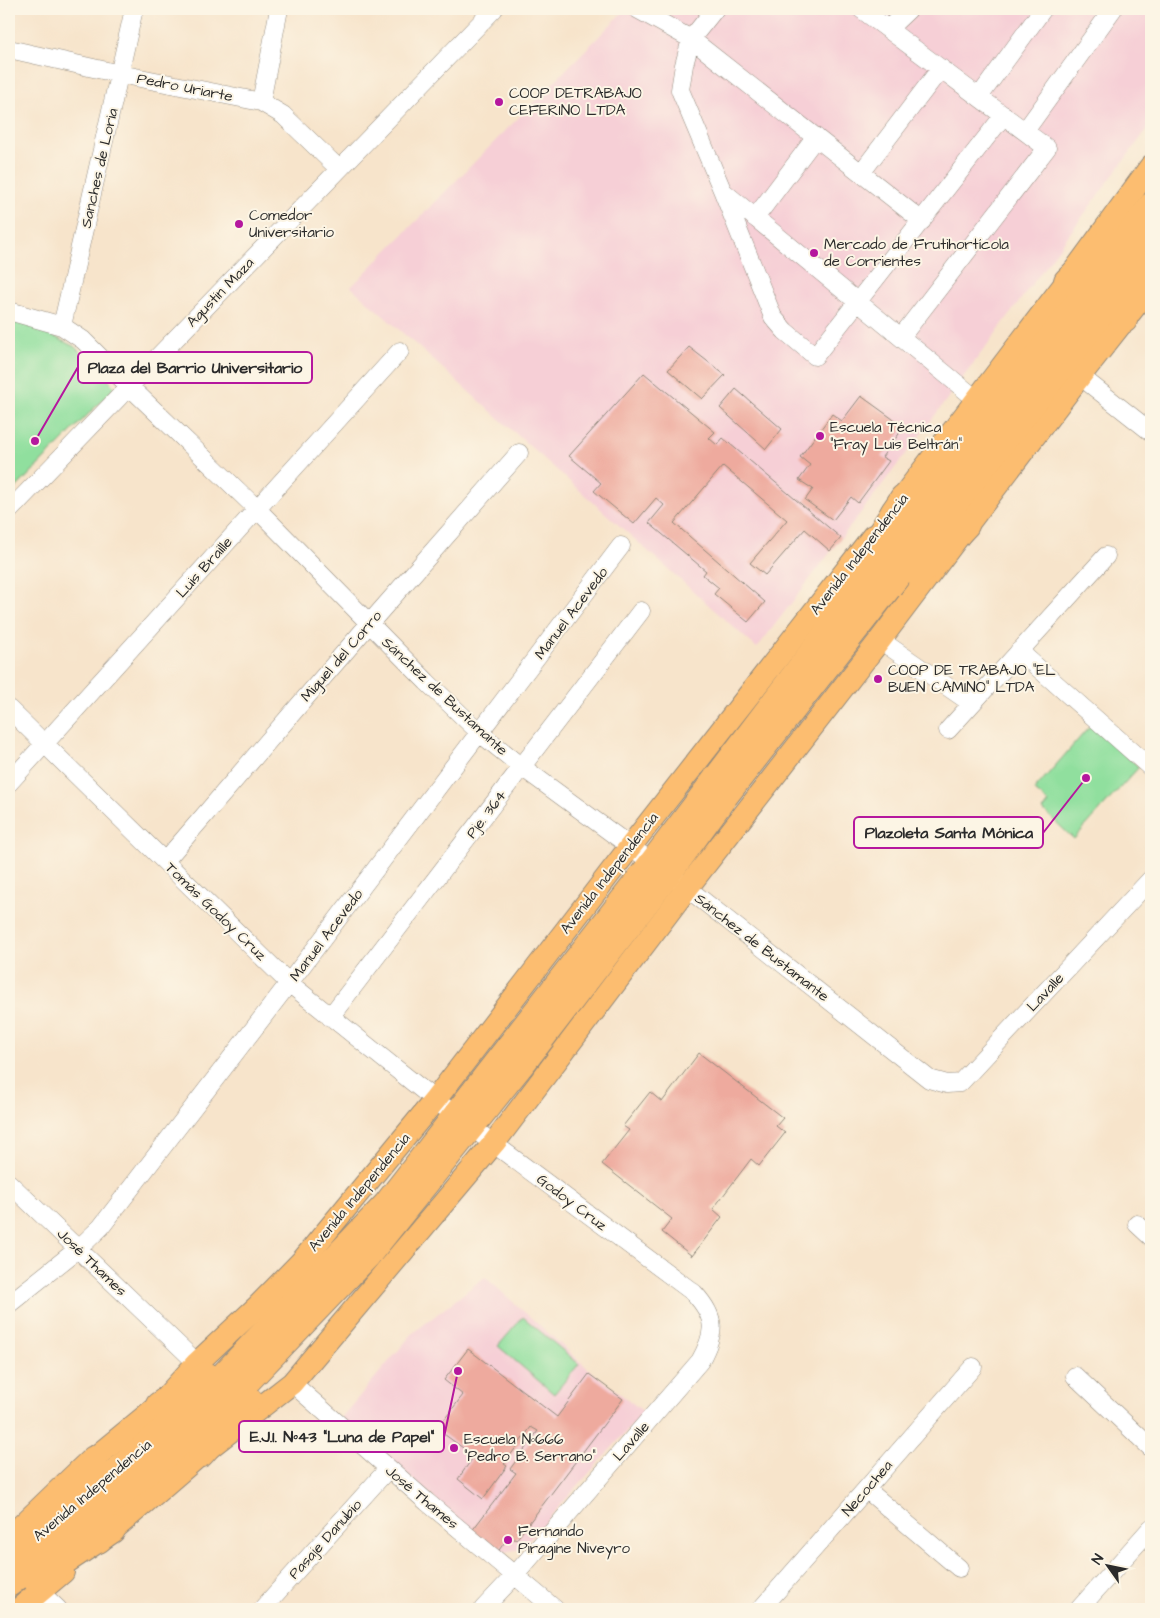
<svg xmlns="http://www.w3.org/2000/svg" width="1160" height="1618" font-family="'Architects Daughter',sans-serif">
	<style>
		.built { fill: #f6cfd6 }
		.green { fill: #90df9e; stroke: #5e8564 }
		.building { fill: #eeaa9e }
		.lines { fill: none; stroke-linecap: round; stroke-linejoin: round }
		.minor-casing { stroke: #91887b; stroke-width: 19 }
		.major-casing { stroke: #91887b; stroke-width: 24 }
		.highway-casing { stroke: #91887b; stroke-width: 28 }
		.minor { stroke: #fff; stroke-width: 18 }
		.major { stroke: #fcbd6f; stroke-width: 22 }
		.highway { stroke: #fcbd6f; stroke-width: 26 }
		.poi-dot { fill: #b5179e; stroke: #fcf5e5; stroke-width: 2 }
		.labels { text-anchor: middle; stroke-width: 4; stroke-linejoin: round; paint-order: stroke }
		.street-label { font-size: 15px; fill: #2b2b2b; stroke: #fcf5e5 }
		.poi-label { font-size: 15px; fill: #2b2b2b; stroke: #fcf5e5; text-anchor: start }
		.leader { fill: none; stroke: #b5179e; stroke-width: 2 }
		.callout-dot { fill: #b5179e; stroke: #fcf5e5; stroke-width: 2 }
		.callout { fill: #fcf5e5; stroke: #b5179e; stroke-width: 2 }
		.callout-label { font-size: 16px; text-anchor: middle; font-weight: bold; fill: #2b2b2b }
	</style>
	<rect width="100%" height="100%" fill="#fcf5e5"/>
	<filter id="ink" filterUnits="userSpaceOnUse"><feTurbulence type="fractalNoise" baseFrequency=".02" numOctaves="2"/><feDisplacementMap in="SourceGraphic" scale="10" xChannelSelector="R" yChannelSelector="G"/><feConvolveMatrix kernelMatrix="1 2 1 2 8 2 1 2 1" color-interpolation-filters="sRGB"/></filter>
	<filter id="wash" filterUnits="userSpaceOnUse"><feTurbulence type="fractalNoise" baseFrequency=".0096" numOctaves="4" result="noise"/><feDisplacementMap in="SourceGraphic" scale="20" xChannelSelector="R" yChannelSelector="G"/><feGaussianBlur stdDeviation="1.12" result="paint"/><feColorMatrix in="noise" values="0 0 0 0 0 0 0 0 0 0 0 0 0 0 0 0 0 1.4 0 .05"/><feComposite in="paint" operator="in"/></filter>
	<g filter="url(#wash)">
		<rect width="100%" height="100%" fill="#f7e4cb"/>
		<path class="built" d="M626,9H1151V124L921,434L757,648L351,287Z
			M485,1277L592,1372L644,1412L521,1549L497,1553L341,1418L413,1333Z"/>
		<path class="green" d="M9,320L31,325L75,347L115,387L9,495Z
			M1091,725L1139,767L1074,839L1043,810L1049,803L1034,790Z
			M523,1317L579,1364L554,1394L498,1346Z"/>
		<g id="blocks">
			<path class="building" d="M689,347L725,375L702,399L668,370Z
				M644,373L715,432L709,438L717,445L723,438L841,538L830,551L805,529L765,575L750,563L787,520L723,466L674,523L765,602L748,622L714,594L719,588L703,575L706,571L649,523L664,505L656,498L634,524L594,491L601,483L569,456Z
				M736,389L782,429L766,449L720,408Z
				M861,396L904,427L882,457L889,461L858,503L851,497L833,520L805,500L813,489L799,480L810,465L800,457L832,414L842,421Z
				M699,1053L783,1118L776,1126L785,1133L759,1166L751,1159L713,1209L722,1217L692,1256L662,1232L672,1219L602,1164L629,1130L623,1126L650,1092L662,1102Z
				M468,1349L557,1417L589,1374L623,1399L516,1540L509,1536L497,1553L471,1532L516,1473L510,1469L538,1431L531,1427L504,1464L507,1466L483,1499L458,1479L474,1456L437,1429L463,1395L444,1380Z"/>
		</g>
	</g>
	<g filter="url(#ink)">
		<use href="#blocks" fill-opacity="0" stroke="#91887b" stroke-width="1"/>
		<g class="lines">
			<g class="minor-casing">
				<path id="minor" d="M637,9L691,39L922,221
					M715,9L691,39L684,65L680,90L723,192L773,317L785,331L815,356L1004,115
					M861,9L1047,148L901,337
					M888,29L909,9
					M9,49L120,74L261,102L283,115L339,169
					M979,97L1043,9
					M261,102L279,9
					M1025,131L1113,9
					M861,173L941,68
					M725,193L976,399
					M755,218L816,137
					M9,311L62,326L83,340L130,387L257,509L427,682L480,733L522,767L687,888L929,1079L947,1084L960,1083L1151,879
					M62,326L134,9
					M1080,376L1151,432
					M9,511L494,9
					M880,640L971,703
					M1019,651L1151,768
					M9,709L289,983L435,1100L694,1293C717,1318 716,1332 700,1361L515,1575L483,1609
					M948,730L1106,556
					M9,783L400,351
					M165,861L369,624L519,453
					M330,1017L641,611
					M9,1183L197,1363
					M1137,1224L1151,1237
					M9,1304L78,1249L101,1227L289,983L621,546
					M1075,1376L1151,1448
					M292,1383L427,1502L555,1609
					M866,1489L959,1568
					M40,1592L58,1609
					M262,1609L388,1469
					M761,1609L973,1367
					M1079,1609L1151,1528"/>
			</g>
			<g class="major-casing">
				<path id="major" d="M892,511L1067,281L1151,166
					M80,1470L159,1405L197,1363L258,1306L303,1260L435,1100L630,847L873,536
					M99,1542L201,1454L292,1383L494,1143L687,888L880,640L1080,376L1151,286
					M19,1609L63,1572"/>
			</g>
			<g class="highway-casing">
				<path id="highway" d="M1067,281L1108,241
					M1124,320L1136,285L1144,272
					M866,556L903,498
					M919,574L966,525
					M159,1405L206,1375
					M201,1454L249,1400
					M19,1531L94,1459
					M9,1559L118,1470L219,1380L386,1205L652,863L1151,206
					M36,1580L112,1530
					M9,1584L140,1478L234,1395L367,1256L528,1056L668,874L724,797L1066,361L1151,244"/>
			</g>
			<use href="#minor" class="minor"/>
			<use href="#major" class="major"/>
			<use href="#highway" class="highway"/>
		</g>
	</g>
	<g class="poi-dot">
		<circle cx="499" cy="102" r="5"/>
		<circle cx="239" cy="224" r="5"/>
		<circle cx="814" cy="253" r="5"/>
		<circle cx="820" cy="436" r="5"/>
		<circle cx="878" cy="679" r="5"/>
		<circle cx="454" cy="1448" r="5"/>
		<circle cx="508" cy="1540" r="5"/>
	</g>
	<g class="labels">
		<g class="street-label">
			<text transform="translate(185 87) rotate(11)" y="5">Pedro Uriarte</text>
			<text transform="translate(99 168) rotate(-77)" y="5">Sanches de Loria</text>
			<text transform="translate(220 292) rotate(-46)" y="5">Agustin Maza</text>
			<text transform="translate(859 554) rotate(-52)" y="5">Avenida Independencia</text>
			<text transform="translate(204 567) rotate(-48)" y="5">Luis Braille</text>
			<text transform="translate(571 613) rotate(-53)" y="5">Manuel Acevedo</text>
			<text transform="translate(341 656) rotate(-49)" y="5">Miguel del Corro</text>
			<text transform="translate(445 696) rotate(43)" y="5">Sánchez de Bustamante</text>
			<text transform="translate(486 814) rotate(-53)" y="5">Pje. 364</text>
			<text transform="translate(609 873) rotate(-52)" y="5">Avenida Independencia</text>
			<text transform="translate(216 911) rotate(44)" y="5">Tomás Godoy Cruz</text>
			<text transform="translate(326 935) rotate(-53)" y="5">Manuel Acevedo</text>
			<text transform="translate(762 947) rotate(38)" y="5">Sánchez de Bustamante</text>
			<text transform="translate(1045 992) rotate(-47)" y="5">Lavalle</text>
			<text transform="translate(359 1192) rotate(-50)" y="5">Avenida Independencia</text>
			<text transform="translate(572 1202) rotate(37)" y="5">Godoy Cruz</text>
			<text transform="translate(92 1262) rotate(44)" y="5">José Thames</text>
			<text transform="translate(631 1441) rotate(-49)" y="5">Lavalle</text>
			<text transform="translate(867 1488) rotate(-49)" y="5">Necochea</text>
			<text transform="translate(92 1490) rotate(-40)" y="5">Avenida Independencia</text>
			<text transform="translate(422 1497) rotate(40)" y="5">José Thames</text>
			<text transform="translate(325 1539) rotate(-48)" y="5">Pasaje Danubio</text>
		</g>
		<g class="poi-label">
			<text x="509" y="98">COOP DETRABAJO<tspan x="509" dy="17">CEFERINO LTDA</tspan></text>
			<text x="249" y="220">Comedor<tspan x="249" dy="17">Universitario</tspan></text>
			<text x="824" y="249">Mercado de Frutihortícola<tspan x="824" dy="17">de Corrientes</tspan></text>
			<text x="830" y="432">Escuela Técnica<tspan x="830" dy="17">"Fray Luis Beltrán"</tspan></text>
			<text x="888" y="675">COOP DE TRABAJO "EL<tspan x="888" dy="17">BUEN CAMINO" LTDA</tspan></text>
			<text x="464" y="1444">Escuela Nº666<tspan x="464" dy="17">"Pedro B. Serrano"</tspan></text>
			<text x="518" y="1536">Fernando<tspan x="518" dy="17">Piragine Niveyro</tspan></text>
		</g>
	</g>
	<path class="leader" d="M35 441L78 367M1086 778L1043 833M458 1371L444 1437"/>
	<g class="callout-dot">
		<circle cx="35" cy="441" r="5"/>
		<circle cx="1086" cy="778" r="5"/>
		<circle cx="458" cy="1371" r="5"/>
	</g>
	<g class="callout">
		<rect x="78" y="352" width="234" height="31" rx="5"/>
		<rect x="854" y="817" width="189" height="31" rx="5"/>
		<rect x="239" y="1421" width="205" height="31" rx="5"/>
	</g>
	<g class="callout-label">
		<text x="195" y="373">Plaza del Barrio Universitario</text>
		<text x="949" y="838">Plazoleta Santa Mónica</text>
		<text x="342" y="1442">E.J.I. Nº43 "Luna de Papel"</text>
	</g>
	<rect width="1160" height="1618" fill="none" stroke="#fcf5e5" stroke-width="30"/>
	<g transform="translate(1108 1566) rotate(303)" stroke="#fcf5e5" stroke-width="4" paint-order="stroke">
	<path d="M0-4L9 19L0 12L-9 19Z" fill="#2b2b2b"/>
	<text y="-8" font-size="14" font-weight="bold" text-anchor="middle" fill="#2b2b2b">N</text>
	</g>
</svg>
